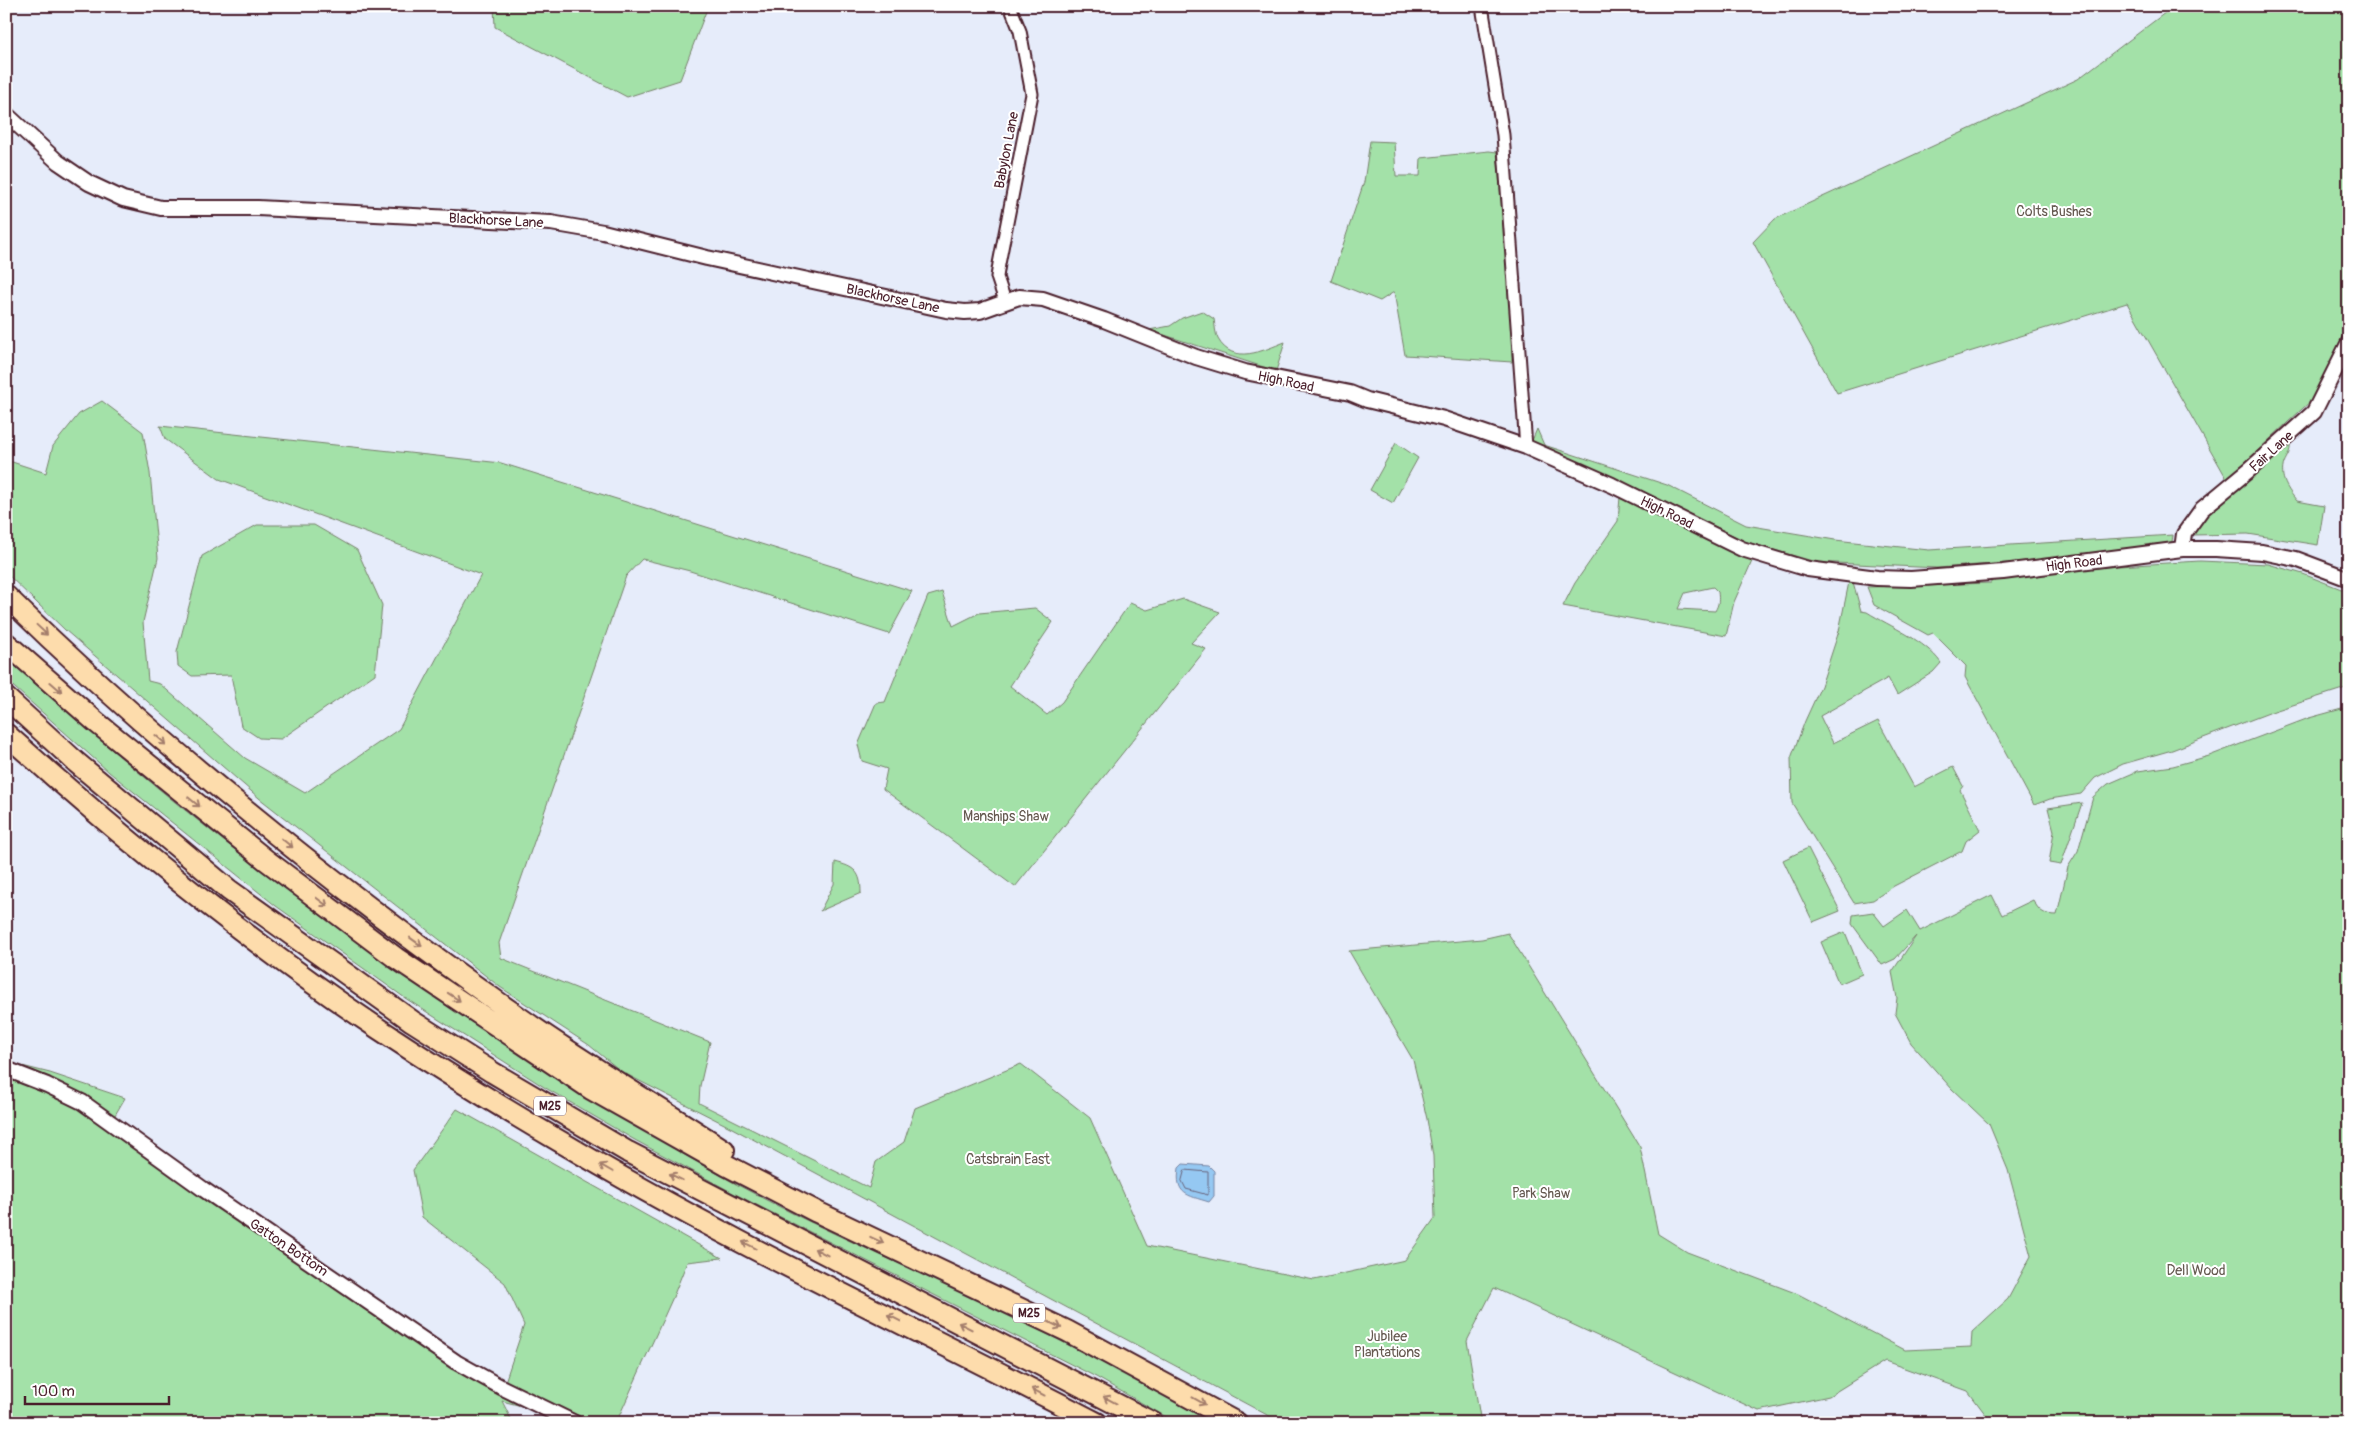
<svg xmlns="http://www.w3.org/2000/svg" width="2355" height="1429" font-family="Pangolin,sans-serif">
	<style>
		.green { fill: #a3e1a8; stroke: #76806a; fill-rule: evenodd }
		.water { fill: #95c8f2; stroke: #7784a2 }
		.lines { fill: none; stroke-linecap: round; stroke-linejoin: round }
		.shore { stroke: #68637b; stroke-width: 1 }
		.minor-casing { stroke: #4a1f2b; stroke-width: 15 }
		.tertiary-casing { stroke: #4a1f2b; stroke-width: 18 }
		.motorway-casing { stroke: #4a1f2b; stroke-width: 24 }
		.minor { stroke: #fff; stroke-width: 11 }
		.tertiary { stroke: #fff; stroke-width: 14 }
		.motorway { stroke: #fddcac; stroke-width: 20 }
		.oneway { stroke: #a47e6c }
		.labels { text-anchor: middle; stroke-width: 4; stroke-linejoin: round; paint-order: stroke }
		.shield { fill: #fff; stroke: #80626b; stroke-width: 1 }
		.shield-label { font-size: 12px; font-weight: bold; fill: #4a1f2b }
		.street-label { font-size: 14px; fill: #4a1f2b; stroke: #fff }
		.park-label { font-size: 14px; fill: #655950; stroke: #fff }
	</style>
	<rect width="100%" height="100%" fill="#e6ecfa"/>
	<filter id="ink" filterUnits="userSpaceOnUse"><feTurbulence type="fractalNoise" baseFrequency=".02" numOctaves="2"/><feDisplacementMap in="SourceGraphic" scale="10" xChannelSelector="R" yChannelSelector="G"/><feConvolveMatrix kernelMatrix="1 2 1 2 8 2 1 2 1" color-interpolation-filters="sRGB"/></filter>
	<g filter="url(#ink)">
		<path class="green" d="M494,6H708L680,80L627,97L495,27Z
			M2174,6H2349V355L2344,370L2227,479L2127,303L1837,393L1753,242L1775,219L2078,79Z
			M1370,141L1394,142L1396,176H1420L1421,158L1489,151L1497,152L1511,316L1512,362L1405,355L1394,292L1380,301L1331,281L1364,182Z
			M1202,311L1214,319C1215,325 1215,333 1218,339C1233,366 1264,350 1285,342L1276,371L1149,330L1170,326L1182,318Z
			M102,401L143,432L150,473L158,558L143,622L148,681L160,684L245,758L305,793L399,729L481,575L219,479L165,439L160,426L501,463L912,591L889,634L690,571L642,559L626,576L499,943L501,958L710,1042L700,1086L699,1103L869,1188L876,1162L904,1142L915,1108L1021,1064L1090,1118L1147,1246L1314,1280L1405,1260L1435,1218L1433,1156L1427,1119L1413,1060L1349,951L1482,939L1508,933L1640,1147L1658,1234L1687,1252L1798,1294L1905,1350L1971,1347L1972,1332L2008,1299L2031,1256L2008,1170L1989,1124L1952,1089L1911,1043L1895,1013L1897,998L1892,972L1916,936L1895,959L1882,965L1852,924L1853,915L1873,912L1884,926L1907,910L1920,931L1992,895L2002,915L2033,900C2039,911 2043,915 2057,915L2068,867L2078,851L2093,797L2108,784L2138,771L2173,766L2209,756L2309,718L2349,707V1423H1987L1986,1415L1968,1391L1885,1361L1829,1396L1759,1411L1494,1288L1467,1341L1481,1423H1282L732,1128L622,1072L589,1045L500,987L259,798L65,630L6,573V460L46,473L53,446L79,414Z
			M1537,429L1544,445L1667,485L1746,525L1835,540L1929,550L2173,535L2172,542L2046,560L1937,568L1816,562L1747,542L1624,482L1531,443Z
			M1396,443L1418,458L1393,503L1370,490Z
			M2290,444C2291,452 2287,456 2284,463C2279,478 2288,490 2297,501L2324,506L2318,545L2248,534L2192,535L2213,505Z
			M1620,497L1753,559L1734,602L1726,636L1563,606L1575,583L1618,521ZM1713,587L1718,592C1719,600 1719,604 1715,611L1678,609L1685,593Z
			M257,525H314L357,550L382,605L375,674L281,739L259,738L241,726L231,675L192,676L178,666L177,652L202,556Z
			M2200,561L2268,564L2303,574L2349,592V687L2274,711L2172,750L2123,764L2095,778L2081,794L2050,799L2034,805L1965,677L1966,666L1933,633L1928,635L1874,605L1867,587L1991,583V580L2069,569Z
			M1849,582H1853L1861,611L1867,612C1891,627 1925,640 1941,663L1933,672L1897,695L1888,678L1820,716L1833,743L1878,721L1914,787L1953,767L1963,786L1960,790L1980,830L1966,841L1962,851L1894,886L1873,900L1854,903L1792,803L1791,758L1805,721L1821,686L1839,631Z
			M942,592L953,626L979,613L1035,608L1053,622L1010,686L1047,715L1062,702L1130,603L1147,610L1183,599L1220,612L1191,643L1206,649L1015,887L883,789L887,769L862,761L858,745L876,703L885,702L928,596Z
			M6,658C231,859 473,1038 736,1184C822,1231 914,1269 1003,1312C1074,1347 1144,1384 1213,1423H1177L1096,1377L737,1195L633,1139L544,1087L405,998L276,906L109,772L6,680Z
			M2082,803L2061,865L2049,863L2054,831L2048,808Z
			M1808,848L1840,911L1813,922L1783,860Z
			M835,862C855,867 861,872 861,893L820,911L834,884Z
			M1845,932L1862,974L1839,984L1821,942Z
			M6,1062L50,1073L125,1098L108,1127L502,1391L524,1325L505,1283L422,1217L413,1170L457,1109L722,1258L687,1262L673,1297L616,1423H590L502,1401L513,1423H6Z"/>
		<path class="water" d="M1183,1164L1209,1166L1214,1171V1196L1209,1202C1187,1195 1175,1195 1179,1168Z"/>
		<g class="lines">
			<path class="shore" d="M1185,1170L1208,1172V1195L1186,1189L1182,1181Z"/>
			<g class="minor-casing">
				<path id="minor" d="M1482,6L1503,135L1526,447
					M1005,301L997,277L999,264L1032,94L1020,31L1010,6"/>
			</g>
			<g class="tertiary-casing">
				<path id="tertiary" d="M6,114L58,162L89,183L123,199L161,208H258L551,223L603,232L707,258L946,310L965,312L980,311L1019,297L1043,299L1104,320L1196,357L1245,372L1350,393L1367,400L1444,419L1526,447L1612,485L1742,549L1808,569L1877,578L1911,579L2003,572L2182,549H2216L2262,552L2296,559L2349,579
					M2182,549L2184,534L2202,509L2249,470L2314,412L2349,342
					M6,1069L47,1085L82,1102L203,1189L456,1362L501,1387L575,1423"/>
			</g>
			<g class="motorway-casing">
				<path id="motorway" d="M6,596C163,750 334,886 513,1013C581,1062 654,1104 724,1150
					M6,643L96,722L266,860L396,958L591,1089L726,1165L817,1212L1067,1331L1237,1423
					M6,698L77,763L229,890L412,1021L492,1072L628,1152L1153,1423
					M6,734C124,840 247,941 379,1029C438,1068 499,1106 561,1142C734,1245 919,1330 1097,1423"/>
			</g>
			<use href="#minor" class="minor"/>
			<use href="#tertiary" class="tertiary"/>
			<use href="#motorway" class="motorway"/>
		</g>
		<defs><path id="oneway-shaft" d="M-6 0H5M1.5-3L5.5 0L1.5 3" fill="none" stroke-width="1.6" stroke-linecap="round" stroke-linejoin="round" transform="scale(1.25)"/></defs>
		<g class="oneway">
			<use href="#oneway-shaft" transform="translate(42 630) rotate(43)"/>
			<use href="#oneway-shaft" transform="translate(56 687) rotate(41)"/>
			<use href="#oneway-shaft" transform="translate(161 740) rotate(41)"/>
			<use href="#oneway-shaft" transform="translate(194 802) rotate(39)"/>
			<use href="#oneway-shaft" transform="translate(287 843) rotate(39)"/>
			<use href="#oneway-shaft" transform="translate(322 902) rotate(37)"/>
			<use href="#oneway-shaft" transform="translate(416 942) rotate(36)"/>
			<use href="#oneway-shaft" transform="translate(454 997) rotate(34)"/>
			<use href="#oneway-shaft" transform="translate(606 1168) rotate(-150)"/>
			<use href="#oneway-shaft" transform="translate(676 1177) rotate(-153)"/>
			<use href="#oneway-shaft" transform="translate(877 1240) rotate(25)"/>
			<use href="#oneway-shaft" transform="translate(749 1245) rotate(-153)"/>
			<use href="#oneway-shaft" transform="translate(821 1252) rotate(-153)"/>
			<use href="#oneway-shaft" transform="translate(894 1318) rotate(-153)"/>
			<use href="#oneway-shaft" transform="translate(1055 1325) rotate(26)"/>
			<use href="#oneway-shaft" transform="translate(965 1326) rotate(-153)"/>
			<use href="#oneway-shaft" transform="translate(1038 1392) rotate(-152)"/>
			<use href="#oneway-shaft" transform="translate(1110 1400) rotate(-152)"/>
			<use href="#oneway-shaft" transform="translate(1199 1401) rotate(29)"/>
		</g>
	</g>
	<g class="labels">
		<g class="shield">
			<rect x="534" y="1096.5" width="32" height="19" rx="4"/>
			<rect x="1013" y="1303.5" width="32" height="19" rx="4"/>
		</g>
		<g class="shield-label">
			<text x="550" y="1110">M25</text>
			<text x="1029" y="1317">M25</text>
		</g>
		<g class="street-label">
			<text transform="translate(1006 150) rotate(-79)" y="5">Babylon Lane</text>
			<text transform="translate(496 220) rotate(3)" y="5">Blackhorse Lane</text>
			<text transform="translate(893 298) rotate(12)" y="5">Blackhorse Lane</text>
			<text transform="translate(1286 381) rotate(12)" y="5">High Road</text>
			<text transform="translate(2271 451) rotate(-42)" y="5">Fair Lane</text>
			<text transform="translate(1667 512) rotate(26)" y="5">High Road</text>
			<text transform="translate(2074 563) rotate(-7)" y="5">High Road</text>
			<text transform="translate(289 1247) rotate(34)" y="5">Gatton Bottom</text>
		</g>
		<g class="park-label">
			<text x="2054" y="216">Colts Bushes</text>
			<text x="1006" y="821">Manships Shaw</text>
			<text x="1008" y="1164">Catsbrain East</text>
			<text x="1541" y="1198">Park Shaw</text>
			<text x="2196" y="1275">Dell Wood</text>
			<text x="1387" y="1341">Jubilee<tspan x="1387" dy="16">Plantations</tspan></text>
		</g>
	</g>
	<rect width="2355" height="1429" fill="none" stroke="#fff" stroke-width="25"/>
	<rect x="12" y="12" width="2330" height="1404" fill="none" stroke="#4a1f2b" stroke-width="2" filter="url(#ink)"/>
	<path d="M25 1396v8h144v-8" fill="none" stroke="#4a1f2b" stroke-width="2.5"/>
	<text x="32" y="1396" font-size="15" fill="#4a1f2b" stroke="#ffffff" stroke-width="4" paint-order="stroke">100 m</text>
</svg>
